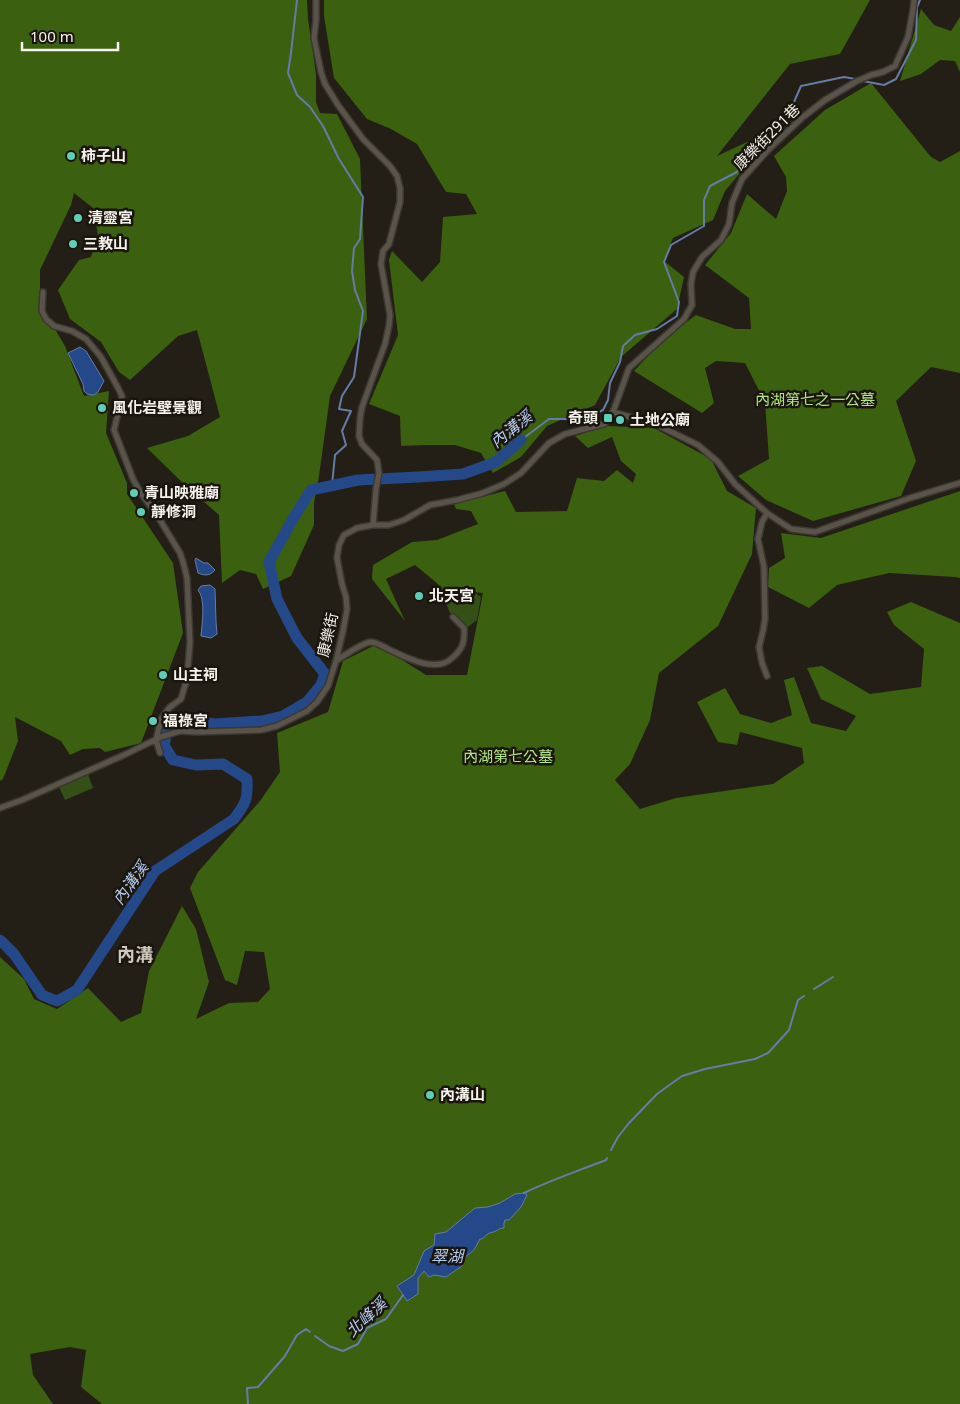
<svg xmlns="http://www.w3.org/2000/svg" width="960" height="1404" font-family="'Noto Sans','Noto Sans TC',sans-serif">
	<style>
		.green { fill: #345016 }
		.forest { fill: #3b600f }
		.water { fill: #254988; stroke: #647ca6 }
		.lines { fill: none; stroke-linecap: round; stroke-linejoin: round }
		.stream { stroke: #647ca6; stroke-width: 2 }
		.river { stroke: #254988; stroke-width: 11 }
		.street-casing { stroke: #3b3732; stroke-width: 8 }
		.street { stroke: #595349; stroke-width: 5 }
		.poi-dot { fill: #5eceb8; stroke: #1a150d; stroke-width: 2 }
		.labels { text-anchor: middle; stroke-width: 5; stroke-linejoin: round; paint-order: stroke }
		.street-label { font-size: 15px; fill: #f6f3ed; stroke: #1a150d }
		.poi-label { font-size: 15px; font-weight: bold; fill: #f6f3ed; stroke: #1a150d; text-anchor: start }
		.park-label { font-size: 15px; fill: #afe67f; stroke: #1a150d }
		.water-label { font-size: 16px; font-style: italic; fill: #b5cbf0; stroke: #1a150d }
		.quarter-label { font-size: 18px; font-weight: bold; fill: #cec7bc; stroke: #1a150d }
	</style>
	<rect width="100%" height="100%" fill="#231e16"/>
	<path class="green" d="M429,563L456,580L481,597L477,620L468,627L459,618L450,613Z
		M88,774L93,788L65,800L59,787Z"/>
	<path class="forest" d="M0,0H307L308,19L316,74V102L320,113L337,114L360,159L367,319L330,396L319,476L314,503V525L291,576L263,589L256,574L240,570L222,583L219,515L187,487L147,448L188,436L220,417L197,330L178,336L130,380L119,372L101,342L70,319L58,290L79,260L91,257L98,235L93,208L74,193L71,205L40,270V304L65,346L84,396L109,391L106,433L127,483V494L173,563L183,633L141,743L105,752L100,748L83,749L70,755L61,741L15,717L18,741L3,779L0,781Z
		M324,0H870L840,54L790,64L717,156L760,136L766,142L725,191L713,220L673,238L664,261L684,277L677,309L621,357L595,405L547,426L521,457L493,473L481,453L455,445H428L401,446L400,416L369,404L398,335L389,260L392,251L422,282L440,262L443,217L477,214L466,194L446,192L417,144L391,129L367,119L334,78L324,16Z
		M921,9L934,25L951,31L960,17V72L955,61L940,60L921,74L900,81Z
		M871,83L931,157L940,162L960,151V373L931,367L896,401L916,461L901,496L813,521L766,500L738,476L769,459L765,402L745,363L716,361L705,368L714,403L702,413L634,371L666,337L696,315L735,329H751L749,298L705,265L731,233L747,194L776,219L787,191L786,177L774,156L825,110Z
		M606,426L654,428L711,459L727,491L756,508L752,554L718,626L659,673L650,720L630,764L615,780L640,809L676,798L773,784L804,763L802,748L740,732L737,745L718,742L697,702L725,688L740,714L771,723L792,715L784,680L794,677L811,723L846,731L856,716L821,699L807,668L822,666L870,694L921,687L924,649L894,625L887,612L911,602L960,623V1404H102L81,1387L86,1350L70,1347L30,1354L33,1375L53,1404H0V957L24,979L34,999L57,1009L88,988L121,1022L141,1013L149,971L182,906L196,929L209,982L196,1019L229,1003L258,1002L270,989L264,952L245,951L237,985L225,980L190,888L198,872L260,801L280,772L277,733L328,712L343,661L377,644L426,675H467L483,593L444,589L415,565L386,579L405,621L372,579L373,565L412,542L437,540L478,524L471,511L456,509L454,504L505,491L516,512L567,511L577,478L604,481L617,470L633,483L636,474L621,461L612,437L588,448L575,436Z
		M960,491V578L955,577L889,573L837,585L809,608L768,587L769,568L785,558L781,533L821,538Z"/>
	<path class="water" d="M80,347L86,351L104,381L98,392L94,395L87,394L84,391L83,384L68,353Z
		M196,558L204,563H208L215,570C209,576 206,576 198,573L195,560Z
		M210,585L215,589L216,621L217,634L211,638L201,636C202,624 206,599 198,590L201,586Z
		M524,1193L527,1195L521,1207L509,1220H505L504,1223V1228C498,1228 497,1232 489,1233L482,1239H480L474,1250L464,1258L462,1266L446,1277L434,1275L429,1277L424,1271L418,1278V1294L407,1301L397,1286L414,1275L424,1251L434,1245L435,1234L446,1232L475,1208L488,1207L500,1203L515,1194Z"/>
	<g class="lines">
		<path class="stream" d="M297,0L291,53L288,73L297,95L310,107L323,126L339,159L363,197L360,239L354,248L352,271L355,290L363,311L354,377L342,396L339,409L351,411L342,431L346,445L335,455L332,485
			M863,81L884,85L896,79L916,40L917,7L920,0
			M521,440L549,419H585L603,410L608,400L610,383L620,362L623,346L635,335L657,329L677,316L679,302L664,262L671,245L704,226V200L710,186L737,172L752,150L771,138L787,118L801,86L844,77L855,79
			M814,989L833,977
			M611,1150L618,1137L629,1123L657,1094L682,1076L705,1069L755,1059L768,1053L789,1030L798,1000L804,996
			M524,1193C551,1180 578,1171 606,1160L607,1158
			M315,1336L329,1346L343,1351L358,1344L367,1328L386,1319L403,1295
			M248,1404L247,1388L258,1387L285,1356L297,1335L306,1329L310,1332"/>
		<path class="river" d="M165,742L166,728L170,720L186,717L214,724L262,721L283,716L307,702L321,685L325,674L297,638L277,599L269,562L294,517L311,490L358,480L418,477L463,474L496,462L521,440
			M0,940L14,954L42,995L57,1001L77,990L155,871L234,819C246,803 248,799 247,779L223,764L196,765L173,760L165,747"/>
		<g class="street-casing">
			<path id="street" d="M316,0V20L314,38L321,72L325,84L338,105L363,139L390,166L397,176L400,188V202L389,244L383,251L381,264L390,315L389,326L385,344L362,407L360,419L359,436L362,444L377,460L379,473L376,489L373,525
				M43,292L42,311L46,319L54,326L72,331L86,339L101,357L117,386L122,396L114,430L133,479L140,492L157,515L180,553L183,562L187,578L190,642L187,679L181,699L170,707L161,719L156,740L160,753
				M613,412L655,424L698,445L718,462L735,484L767,513L791,529L815,532L910,498L960,483
				M767,513L762,522L758,539L764,567L765,619L763,631L759,647L762,663L767,676
				M336,661C343,656 363,643 370,642C377,642 382,646 388,649C405,657 436,674 452,658C463,649 465,641 464,628L453,617
				M0,808L22,800L124,755L161,737L180,731L197,732L261,730L277,726L307,711L317,702L328,686L336,661L343,631L347,609L346,597L342,584L337,558L339,545L344,535L357,528L373,525H389L404,520L430,505L457,500L483,493L504,484L521,473L549,443L565,434L604,424L613,412L629,368L684,319L692,305L691,284L693,272L702,257L721,240L729,224L732,203L742,179L769,149L803,117L825,100L857,81L871,75L883,72L895,66L908,37L913,10L914,0"/>
		</g>
		<use href="#street" class="street"/>
	</g>
	<g class="poi-dot">
		<circle cx="71" cy="156" r="5"/>
		<circle cx="78" cy="218" r="5"/>
		<circle cx="73" cy="244" r="5"/>
		<circle cx="102" cy="408" r="5"/>
		<rect x="603" y="413" width="10" height="10" rx="2.5"/>
		<circle cx="620" cy="420" r="5"/>
		<circle cx="134" cy="493" r="5"/>
		<circle cx="141" cy="512" r="5"/>
		<circle cx="419" cy="596" r="5"/>
		<circle cx="163" cy="675" r="5"/>
		<circle cx="153" cy="721" r="5"/>
		<circle cx="430" cy="1095" r="5"/>
	</g>
	<g class="labels">
		<g class="street-label">
			<text transform="translate(767 137) rotate(-45)" y="5">康樂街291巷</text>
			<text transform="translate(328 635) rotate(-77)" y="5">康樂街</text>
		</g>
		<g class="poi-label">
			<text x="81" y="161">柿子山</text>
			<text x="88" y="223">清靈宮</text>
			<text x="83" y="249">三教山</text>
			<text x="112" y="413">風化岩壁景觀</text>
			<text x="598" y="423" text-anchor="end">奇頭</text>
			<text x="630" y="425">土地公廟</text>
			<text x="144" y="498">青山映雅廟</text>
			<text x="151" y="517">靜修洞</text>
			<text x="429" y="601">北天宮</text>
			<text x="173" y="680">山主祠</text>
			<text x="163" y="726">福祿宮</text>
			<text x="440" y="1100">內溝山</text>
		</g>
		<g class="park-label">
			<text x="815" y="405">內湖第七之一公墓</text>
			<text x="508" y="762">內湖第七公墓</text>
		</g>
		<g class="water-label">
			<text transform="translate(511 429) rotate(-39)" y="6">內溝溪</text>
			<text transform="translate(130 883) rotate(-54)" y="6">內溝溪</text>
			<text x="447" y="1262">翠湖</text>
			<text transform="translate(366 1317) rotate(-43)" y="6">北峰溪</text>
		</g>
		<g class="quarter-label">
			<text x="135" y="961">內溝</text>
		</g>
	</g>
	<path d="M22 42v8h96v-8" fill="none" stroke="#f6f3ed" stroke-width="2.5"/>
	<text x="30" y="42" font-size="15" fill="#f6f3ed" stroke="#1a150d" stroke-width="4" paint-order="stroke">100 m</text>
</svg>
